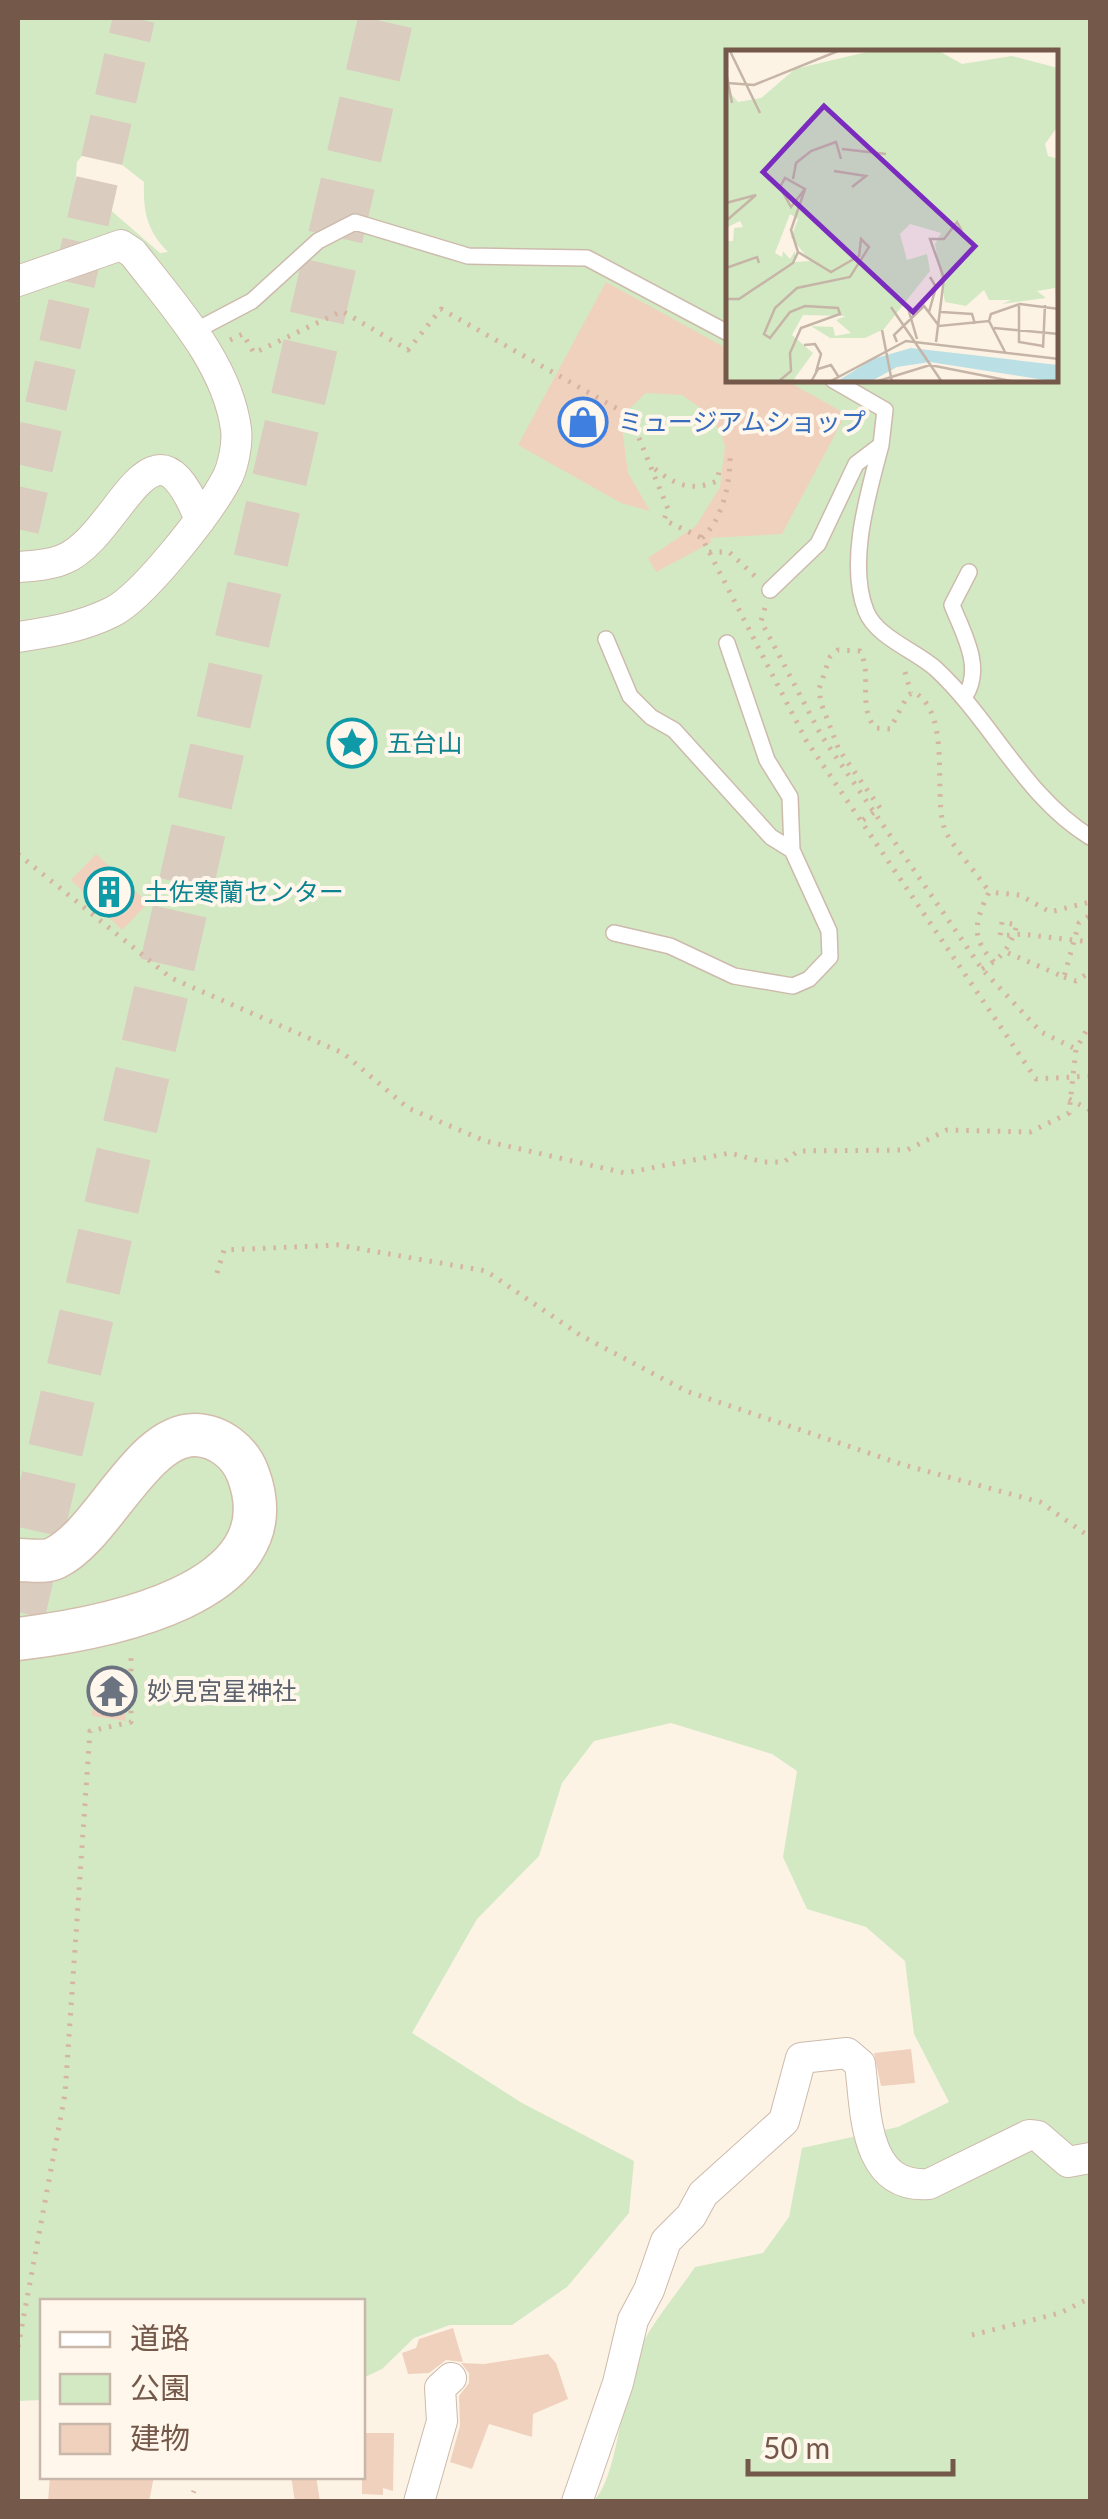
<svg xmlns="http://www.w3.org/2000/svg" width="1108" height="2519" font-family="Lato,'Noto Sans JP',sans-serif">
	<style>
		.green { fill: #d3e9c4; fill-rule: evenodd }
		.building { fill: #f0d1bd }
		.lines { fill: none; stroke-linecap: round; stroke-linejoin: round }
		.secondary-tunnel { stroke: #daccbe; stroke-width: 42; stroke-dasharray: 42 21; stroke-linecap: butt }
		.motorway-tunnel { stroke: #daccbe; stroke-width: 55; stroke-dasharray: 55 28; stroke-linecap: butt }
		.service-casing { stroke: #cdbaac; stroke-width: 18 }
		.minor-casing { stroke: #cdbaac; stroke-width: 32 }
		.secondary-casing { stroke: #d2bcac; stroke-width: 45 }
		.path { stroke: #d5b4a1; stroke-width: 5; stroke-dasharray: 2.5 8; stroke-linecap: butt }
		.service { stroke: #fff; stroke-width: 15 }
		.minor { stroke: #fff; stroke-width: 30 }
		.secondary { stroke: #fff; stroke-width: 42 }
		.labels { text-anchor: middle; stroke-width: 8; stroke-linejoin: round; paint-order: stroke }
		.shop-label { font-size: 25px; fill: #366cbe; stroke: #fff7eb; text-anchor: start }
		.culture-label { font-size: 25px; fill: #0d838f; stroke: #fff7eb; text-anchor: start }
		.worship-label { font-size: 25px; fill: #5b616d; stroke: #fff7eb; text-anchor: start }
		.inset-road { fill: none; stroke: #c6b5a7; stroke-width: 2.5 }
		.view { fill: #7b2cbf; fill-opacity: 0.15; stroke: #7b2cbf; stroke-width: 5 }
		.inset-edge { fill: none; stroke: #74594b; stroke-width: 5 }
	</style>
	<rect width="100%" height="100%" fill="#fcf3e5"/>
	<path class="green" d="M18,18H1090V2501H594C619,2474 621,2393 638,2353C651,2323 677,2294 695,2267L763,2253L789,2217L802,2148L898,2127L949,2102L914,2034L905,1961L866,1927L807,1909L783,1857L797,1771L772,1754L671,1723L594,1741L562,1783L539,1856L477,1919L412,2033L522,2103L634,2161L629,2213L567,2287L512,2325H450L414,2338L382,2369L363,2378L362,2302H42V2400L18,2401ZM728,52H1056V380H728ZM93,142L144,182C143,212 147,231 168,252L160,253L99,200L73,212L77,162Z"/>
	<path class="building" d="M606,282L728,349V380H785L846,414L782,534L710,538L712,542L656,572L648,558L696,526L720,487L725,446L720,431L707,413L682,395L646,393L628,410L622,428L628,473L650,511L621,503L518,445Z
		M96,854L148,903L122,930L71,880Z
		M100,1684L125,1686L126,1721L92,1716L94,1694H100Z
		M911,2049L915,2083L881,2086L874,2053Z
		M453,2328L463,2362L446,2360L429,2373L408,2374L402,2353L416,2348L419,2339Z
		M548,2354L556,2363L568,2399L533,2414L532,2437L489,2424L472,2469L450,2462L460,2426L459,2396L469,2383V2373L461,2363L484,2364Z
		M362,2433H394L393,2491L383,2488V2495L362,2494Z
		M50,2476H154L149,2502H48Z
		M291,2476H316L320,2502H295Z"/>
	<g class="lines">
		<path class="secondary-tunnel" d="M18,529L134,18"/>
		<path class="motorway-tunnel" d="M18,1612L386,18"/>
		<g class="service-casing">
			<path id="service" d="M193,332L252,301L318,241L355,222L468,256L587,258L728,333
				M881,445C868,494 847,563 866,611C876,637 916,651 936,669C993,722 1023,795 1090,837
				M770,590L818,544L856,464L881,445L885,410L833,380
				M606,639L630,696L651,717L674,730L771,837L792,850L829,931L830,957L809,979L793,986L734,976L670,946L614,933
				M727,643L767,760L790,797L792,850
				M965,696C984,668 963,633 952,605L969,572"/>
		</g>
		<g class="minor-casing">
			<path id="minor" d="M18,281L121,245L133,253C172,304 227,362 236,429C238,443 233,468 226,480C209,512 143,597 112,612C82,627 51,632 18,637
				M18,567C31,566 51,565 64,559C121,535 152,398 200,520
				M419,2502L442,2421L440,2388L451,2378
				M577,2502L618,2383L633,2320L649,2290L666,2241L691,2216L703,2194L784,2121L801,2058L847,2053L860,2064C866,2110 863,2189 929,2184L1029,2135L1038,2136L1068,2162L1090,2158"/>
		</g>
		<g class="secondary-casing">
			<path id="secondary" d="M18,1560C29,1560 45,1563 55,1558C103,1535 142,1433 196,1435C219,1436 240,1452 248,1474C294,1595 100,1629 18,1639"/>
		</g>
		<path class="path" d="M230,340L243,334L254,353L342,311L408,350L441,309L630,416L668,509L664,520L702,538L806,740L1036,1079L1090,1076
			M655,469C675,485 692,492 717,481L719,472L726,470
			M702,538C724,518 731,479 730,451
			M709,552H729L757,578
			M765,608L761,621L821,735L982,969L1041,1032L1076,1049
			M905,672L911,693
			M863,820L880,808L839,750L821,703L819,689L830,657L838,650L860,651C873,676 857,704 875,728L890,729L908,695L914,692C952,714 933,791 944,827C948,842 978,874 989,892
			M18,854L171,978L343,1053L408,1108L485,1141L625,1173L730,1153L763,1162H784L798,1151L907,1150L947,1130L1030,1132L1069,1113L1076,1049L1090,1024
			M1008,953L1064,977L1079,923L1090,915
			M994,962C970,938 975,921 989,892L1020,895L1050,912L1090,902
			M982,969C1003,957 1010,947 1017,925L1002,922L1000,936L1022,934L1090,942
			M1064,977L1076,981L1090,972
			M1069,1099L1090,1110
			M217,1273L224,1250L338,1245L486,1271L580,1335L686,1391L904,1465L1040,1502L1090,1537
			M972,2335L1060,2313L1090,2298
			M18,2347L65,2094L90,1731L131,1722V1655L127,1653
			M189,2502L194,2491"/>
		<use href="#service" class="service"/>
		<use href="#minor" class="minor"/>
		<use href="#secondary" class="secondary"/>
	</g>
	<defs>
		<g id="shop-ring" transform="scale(2.5)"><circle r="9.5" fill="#fff7eb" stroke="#3f7fe0" stroke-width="1.5"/><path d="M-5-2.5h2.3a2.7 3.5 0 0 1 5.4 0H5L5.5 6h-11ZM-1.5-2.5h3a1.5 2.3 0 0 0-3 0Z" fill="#3f7fe0"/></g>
		<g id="sight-ring" transform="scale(2.5)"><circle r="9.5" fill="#fff7eb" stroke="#0f9aa8" stroke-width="1.5"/><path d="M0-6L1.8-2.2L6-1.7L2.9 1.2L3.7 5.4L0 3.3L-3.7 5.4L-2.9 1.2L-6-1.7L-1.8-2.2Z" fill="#0f9aa8"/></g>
		<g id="building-ring" transform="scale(2.5)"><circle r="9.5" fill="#fff7eb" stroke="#0f9aa8" stroke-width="1.5"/><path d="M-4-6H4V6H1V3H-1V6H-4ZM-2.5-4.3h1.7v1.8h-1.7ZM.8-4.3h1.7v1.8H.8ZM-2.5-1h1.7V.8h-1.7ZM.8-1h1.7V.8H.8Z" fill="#0f9aa8"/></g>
		<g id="temple-ring" transform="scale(2.5)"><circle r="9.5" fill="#fff7eb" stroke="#6b7280" stroke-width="1.5"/><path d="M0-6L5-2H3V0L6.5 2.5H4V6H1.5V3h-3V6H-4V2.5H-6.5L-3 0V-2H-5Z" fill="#6b7280"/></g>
	</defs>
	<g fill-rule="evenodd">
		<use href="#shop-ring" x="583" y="422"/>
		<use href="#sight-ring" x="352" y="743"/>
		<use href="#building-ring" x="109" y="892"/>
		<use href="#temple-ring" x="112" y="1691"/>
	</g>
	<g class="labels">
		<g class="shop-label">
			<text x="618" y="431">ミュージアムショップ</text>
		</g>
		<g class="culture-label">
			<text x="387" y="752">五台山</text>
			<text x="144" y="901">土佐寒蘭センター</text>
		</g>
		<g class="worship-label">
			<text x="147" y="1700">妙見宮星神社</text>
		</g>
	</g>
	<g transform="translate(726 50)">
		<rect width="332" height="332" fill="#fcf3e5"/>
		<path d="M145,1H213L236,14L286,6L332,18V76L319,94L322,106L332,109L333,243L330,249L329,238L311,241L320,248L276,254L285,250H263L258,240L240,256L219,252L209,194L215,183L184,174L174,184L181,210L201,204L204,221L158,279L139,288H104L85,276L107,277L109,286L125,283L110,270L120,266L77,265L66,285L87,303L66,332H0V191H7L8,178L17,177L14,171L0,178V38L12,52L35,48L69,19ZM64,164L72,169L65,187L84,211L69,212V201L64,209L57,201L56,207L49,203Z" fill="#d3e9c4" fill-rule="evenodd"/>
		<path d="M185,298L332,315V332L204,312L171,317L144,332H110L147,309Z" fill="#badfe5"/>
		<path class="inset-road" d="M4,1L34,63M0,22L6,53M1,33L28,35L112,1M116,99L160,104M108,121L140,126L126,137M67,129L70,113L85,101L110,92L115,109M0,153L30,145L0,171M0,218L31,207L33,213M0,249H13L67,213L72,202L65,180L79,139L59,128L54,137L65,157L79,139M293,256V292L317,296M165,257L216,332M182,258L191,289M203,262L210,237L204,227M215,262L246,264L249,274M263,271L265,264L294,254L333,259M268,278L333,284M156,280L166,332M171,292L168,285L198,256L213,276L263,271L279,302M210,292L218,228L204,189H218L231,172L236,181M78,295L89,294L95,304L90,322M317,298L319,255M52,332L65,321L64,303L75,278L114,264L112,258L79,256L64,262L44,288L38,284L49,258L71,238L124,227L143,197L135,189L133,206L105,222L72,202M85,332L92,319L105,315L112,326M103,332L180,291L333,309M149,332L204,315L290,332"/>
		<path class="view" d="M98,56L249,196L187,262L37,122Z"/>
		<rect width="332" height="332" class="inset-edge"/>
	</g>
	<rect width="1108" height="2519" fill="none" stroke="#74594b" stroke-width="40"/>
	<rect x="40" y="2299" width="325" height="180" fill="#fff7eb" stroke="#c7b8ab" stroke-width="2.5"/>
	<rect x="60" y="2332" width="50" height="15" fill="#ffffff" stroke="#c7b8ab" stroke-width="2.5"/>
	<text x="130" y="2349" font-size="30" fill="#74594b">道路</text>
	<rect x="60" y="2374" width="50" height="30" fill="#d3e9c4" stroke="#c7b8ab" stroke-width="2.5"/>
	<text x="130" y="2399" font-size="30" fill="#74594b">公園</text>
	<rect x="60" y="2424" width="50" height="30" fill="#f0d1bd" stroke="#c7b8ab" stroke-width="2.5"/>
	<text x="130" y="2449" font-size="30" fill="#74594b">建物</text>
	<path d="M748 2459v15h205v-15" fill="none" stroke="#74594b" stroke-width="5"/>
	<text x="763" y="2459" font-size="30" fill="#74594b" stroke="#fff7eb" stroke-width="8" paint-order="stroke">50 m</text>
</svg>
